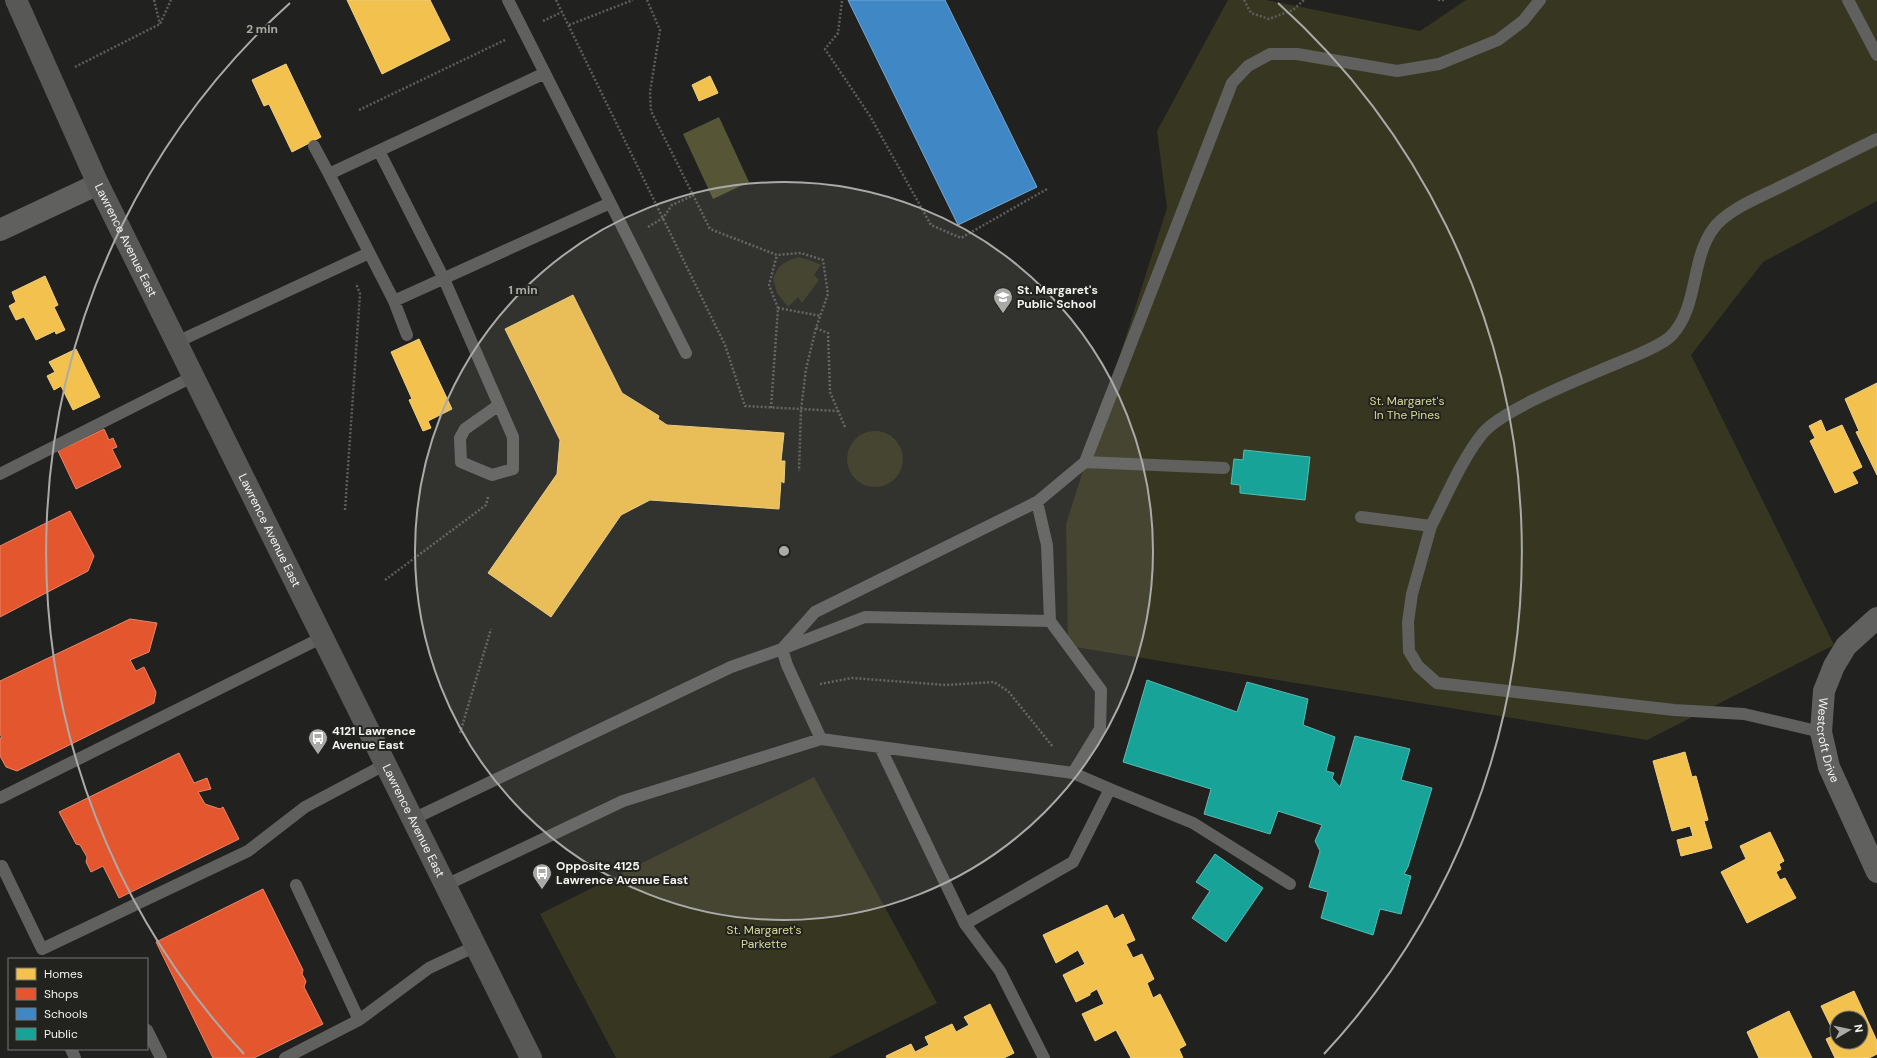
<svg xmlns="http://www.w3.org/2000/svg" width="1877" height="1058" font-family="'DM Sans',sans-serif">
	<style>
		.green { fill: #373721 }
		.water { fill: #565636 }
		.homes { fill: #f2c14e; stroke: #f2d07f; fill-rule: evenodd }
		.shops { fill: #e4572e; stroke: #e88668 }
		.schools { fill: #3f88c5; stroke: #75a8d2 }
		.public { fill: #17a398; stroke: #59bbb3 }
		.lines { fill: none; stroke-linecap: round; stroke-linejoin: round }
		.path { stroke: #5d5d5d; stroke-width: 2.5; stroke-dasharray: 2 2; stroke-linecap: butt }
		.service { stroke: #60605f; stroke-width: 12 }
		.minor { stroke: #60605f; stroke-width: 22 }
		.secondary { stroke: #585857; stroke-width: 22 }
		.ring { fill: none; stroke: #aaaaa8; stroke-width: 2 }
		.labels { text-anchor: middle; stroke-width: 4; stroke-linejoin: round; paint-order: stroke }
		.street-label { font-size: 12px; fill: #f3f4f1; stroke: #22221e }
		.poi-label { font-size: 12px; font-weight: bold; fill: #f3f4f1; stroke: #22221e; text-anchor: start }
		.park-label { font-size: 12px; fill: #d7d798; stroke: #22221e }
		.centre { fill: #aaaaa8; stroke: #22221e; stroke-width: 2 }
		.ring-label { font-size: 12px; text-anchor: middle; font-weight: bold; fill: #aaaaa8; stroke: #22221e; stroke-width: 4; stroke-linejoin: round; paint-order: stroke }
	</style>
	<rect width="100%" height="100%" fill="#21211f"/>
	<path class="green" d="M1228,0H1266L1420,31L1466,0H1877V201L1763,262L1691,355L1834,645L1647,740L1068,646L1066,524L1167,208L1157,131Z
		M799,257L812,261L821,265L814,275L819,280L802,303L798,297L788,307L777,293L773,279C779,264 783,262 799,257Z
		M847 459a28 28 0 1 1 56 0a28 28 0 1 1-56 0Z
		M814,777L937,1003L828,1058H616L540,914Z"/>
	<path class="water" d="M719,117L749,182L713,199L683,134Z"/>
	<path class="homes" d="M347,0H430L450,40L382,74Z
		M286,64L321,137L292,152L269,104L264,106L252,80Z
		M710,76L718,93L699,101L692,85Z
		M45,276L58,305L54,307L65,330L56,334L55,331L36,340L24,317L16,320L9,306L16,302L12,292Z
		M573,295L622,393L659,416L658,419L667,425L784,433L781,461H785L784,483L781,481L779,509L650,500L621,515L551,617L488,573L557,474L560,440L505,329Z
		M419,339L452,409L428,421L431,428L423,431L409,400L412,399L391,352Z
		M76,349L100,397L73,410L61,386L54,390L47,376L55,372L49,362Z
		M1877,383V475L1856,432L1859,431L1845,399Z
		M1821,420L1826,432L1842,425L1862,467L1852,472L1858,483L1835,493L1810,441L1815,438L1809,426Z
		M1685,752L1692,777L1696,776L1708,820L1704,821L1712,848L1681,856L1677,840L1693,836L1690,826L1672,831L1653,761Z
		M1770,832L1784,861L1779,864L1781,869L1776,872L1780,880L1785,878L1796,898L1747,923L1721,872L1746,859L1740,846Z
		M1107,905L1114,919L1123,914L1135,940L1126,944L1133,958L1142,954L1154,979L1147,983L1153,998L1160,994L1186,1045L1179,1049L1183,1058H1131L1116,1030L1095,1041L1082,1014L1104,1004L1097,989L1090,993V995L1076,1002L1063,975L1085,964L1078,950L1056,963L1043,935Z
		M1854,991L1877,1041V1054L1869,1058H1835L1826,1039L1835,1035L1821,1006ZM1837,1018H1861V1042H1837Z
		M990,1004L1014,1053L1004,1058H887L886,1056L911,1044L915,1052L929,1045L925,1037L952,1024L956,1032L969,1025L964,1017Z
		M1789,1011L1812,1058H1759L1747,1032Z"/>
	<path class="shops" d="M104,429L109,440L113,438L117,447L112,449L121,467L76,489L58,451Z
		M70,511L94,556L88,571L0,617V546Z
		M130,619L157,623L149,652L130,660L136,671L144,667L156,692L154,703L17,771L6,767L0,756V738H2L0,734V681Z
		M179,753L194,783L207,778L211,789L198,792L205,804L220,809L223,807L239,839L119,898L103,866L91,872L86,862L87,857L80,845L76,844L59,812Z
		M263,889L303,970L302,974L306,981L304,987L323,1024L254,1058H213L156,942Z"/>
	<path class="schools" d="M848,0H945L1037,187L958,225Z"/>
	<path class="public" d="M1244,450L1310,457L1305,500L1240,493V485L1231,484L1234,459L1243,460Z
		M1147,680L1237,712L1247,682L1308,699L1303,725L1335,737L1326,771L1334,773L1332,778L1340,787L1355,736L1410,749L1401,780L1432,788L1408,867L1404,874L1411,876L1401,914L1380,909L1373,935L1321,918L1328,892L1309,887L1320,851L1315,841L1322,825L1278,811L1270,834L1204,814L1211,789L1123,762Z
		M1215,854L1263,888L1226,942L1192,918L1210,891L1196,882Z"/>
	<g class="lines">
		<path class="path" d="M154,0L160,24
			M556,0L725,345L745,406L838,411
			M647,0L660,30L650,92L651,111L710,229L777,255L801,253L823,260L828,294L816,328L806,369L801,410L799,471
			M1244,0L1251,13L1269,19L1293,10L1304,0
			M1438,0H1446
			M842,1L838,33L825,49L870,116L931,225L961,238L1047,189
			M543,21L562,12
			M569,25L633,0
			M75,67L160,24L171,0
			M359,110L505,40
			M648,227L663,218L672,205L694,195
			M778,308L821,316
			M816,328L828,333L830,392L845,427
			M771,408L778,308L769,285L777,255
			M345,510L360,294L356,283
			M385,580L486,505L488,497
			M820,684L852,678L946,685L994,682L1008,691L1053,747
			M460,733L491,629"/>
		<path class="service" d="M508,0L686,353
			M1848,0L1877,55
			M545,73L329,174L394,301L610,203
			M314,146L329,174
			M379,151L444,279L513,437V469L492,475L461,462L460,438L465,429L499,405
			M394,301L407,335
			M177,342L369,253
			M1085,462L1232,83L1248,66L1270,54H1297L1397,71L1439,64L1498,40L1523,21L1540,0
			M0,474L194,376
			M1361,517L1431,526L1412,594L1408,622L1409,651L1418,666L1437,683L1674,710L1744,714L1821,732
			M1431,526C1446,497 1463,457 1483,433C1501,411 1573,382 1601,370C1619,362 1659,348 1671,336C1699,307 1690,261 1713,229C1727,209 1763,196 1784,185C1815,170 1846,154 1877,139
			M821,739L787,665L782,649L865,617L1050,621
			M880,747L965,924L1000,971L1044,1058
			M1073,773L1110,789
			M0,798L323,637
			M413,819L731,667L782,649L815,612L1037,502L1085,462L1224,468
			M0,867L2,866L42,949L248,851L305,807L386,764
			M296,885L359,1020
			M446,885L623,801L821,739L1073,773L1100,729L1101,690L1050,621L1047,545L1037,502
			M965,924L1073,862L1110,789L1193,823L1290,884
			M147,1030L161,1058
			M71,1049L75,1058
			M285,1058L359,1020L429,968L476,946"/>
		<g class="minor">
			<path d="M0,230L98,184"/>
			<path id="s1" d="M1877,618L1846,646L1834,666L1824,691L1821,732L1829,767L1877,872"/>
		</g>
		<path class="secondary" id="s2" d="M16,0L98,184L531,1058"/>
	</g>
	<circle cx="784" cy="551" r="369" fill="#aaaaa8" fill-opacity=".12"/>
	<g class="ring">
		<circle cx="784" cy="551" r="369"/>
		<path d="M244 1054A738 738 0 0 1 290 3M1278 3A738 738 0 0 1 1324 1054"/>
	</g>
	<defs>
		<g id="school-pin" transform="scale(1)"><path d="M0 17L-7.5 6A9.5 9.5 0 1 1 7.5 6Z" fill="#aaaaa8" stroke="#22221e"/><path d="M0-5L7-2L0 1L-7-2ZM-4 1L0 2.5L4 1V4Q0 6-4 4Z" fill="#fff"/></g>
		<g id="bus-pin" transform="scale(1)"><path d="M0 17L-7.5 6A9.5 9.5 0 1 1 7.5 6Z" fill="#aaaaa8" stroke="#22221e"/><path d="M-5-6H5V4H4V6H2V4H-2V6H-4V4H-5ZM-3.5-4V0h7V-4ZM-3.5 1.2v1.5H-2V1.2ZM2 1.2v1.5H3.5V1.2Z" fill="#fff"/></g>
	</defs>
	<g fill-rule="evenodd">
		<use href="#school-pin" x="1003" y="297"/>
		<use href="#bus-pin" x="318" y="738"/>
		<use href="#bus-pin" x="542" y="873"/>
	</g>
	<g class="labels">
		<g class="street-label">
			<text dy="4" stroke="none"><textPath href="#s2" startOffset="264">Lawrence Avenue East</textPath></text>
			<text dy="4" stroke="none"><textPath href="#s2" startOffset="588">Lawrence Avenue East</textPath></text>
			<text dy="4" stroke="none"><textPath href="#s1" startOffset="142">Westcroft Drive</textPath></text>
			<text dy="4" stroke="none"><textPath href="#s2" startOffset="912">Lawrence Avenue East</textPath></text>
		</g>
		<g class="poi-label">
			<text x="1017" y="294">St. Margaret's<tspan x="1017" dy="14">Public School</tspan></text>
			<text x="332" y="735">4121 Lawrence<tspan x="332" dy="14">Avenue East</tspan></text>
			<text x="556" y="870">Opposite 4125<tspan x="556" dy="14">Lawrence Avenue East</tspan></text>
		</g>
		<g class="park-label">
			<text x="1407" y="405">St. Margaret's<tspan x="1407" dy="14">In The Pines</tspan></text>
			<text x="764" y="934">St. Margaret's<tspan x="764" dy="14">Parkette</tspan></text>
		</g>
	</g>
	<circle cx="784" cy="551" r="6" class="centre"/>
	<g class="ring-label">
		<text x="262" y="33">2 min</text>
		<text x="523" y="294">1 min</text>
	</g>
	<rect x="8" y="958" width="140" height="92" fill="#22221e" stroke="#767672"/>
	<rect x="16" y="968" width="20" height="12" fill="#f2c14e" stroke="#767672"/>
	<text x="44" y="978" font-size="12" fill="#f3f4f1">Homes</text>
	<rect x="16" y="988" width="20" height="12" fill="#e4572e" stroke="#767672"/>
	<text x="44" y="998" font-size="12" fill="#f3f4f1">Shops</text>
	<rect x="16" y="1008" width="20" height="12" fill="#3f88c5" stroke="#767672"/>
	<text x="44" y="1018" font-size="12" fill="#f3f4f1">Schools</text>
	<rect x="16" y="1028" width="20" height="12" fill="#17a398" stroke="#767672"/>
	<text x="44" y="1038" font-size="12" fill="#f3f4f1">Public</text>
	<g transform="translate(1849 1030) rotate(81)"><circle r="19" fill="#22221e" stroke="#767672"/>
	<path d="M0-3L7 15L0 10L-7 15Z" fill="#aaaaa8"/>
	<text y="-6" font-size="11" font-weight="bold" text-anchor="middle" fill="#f3f4f1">N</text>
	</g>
</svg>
